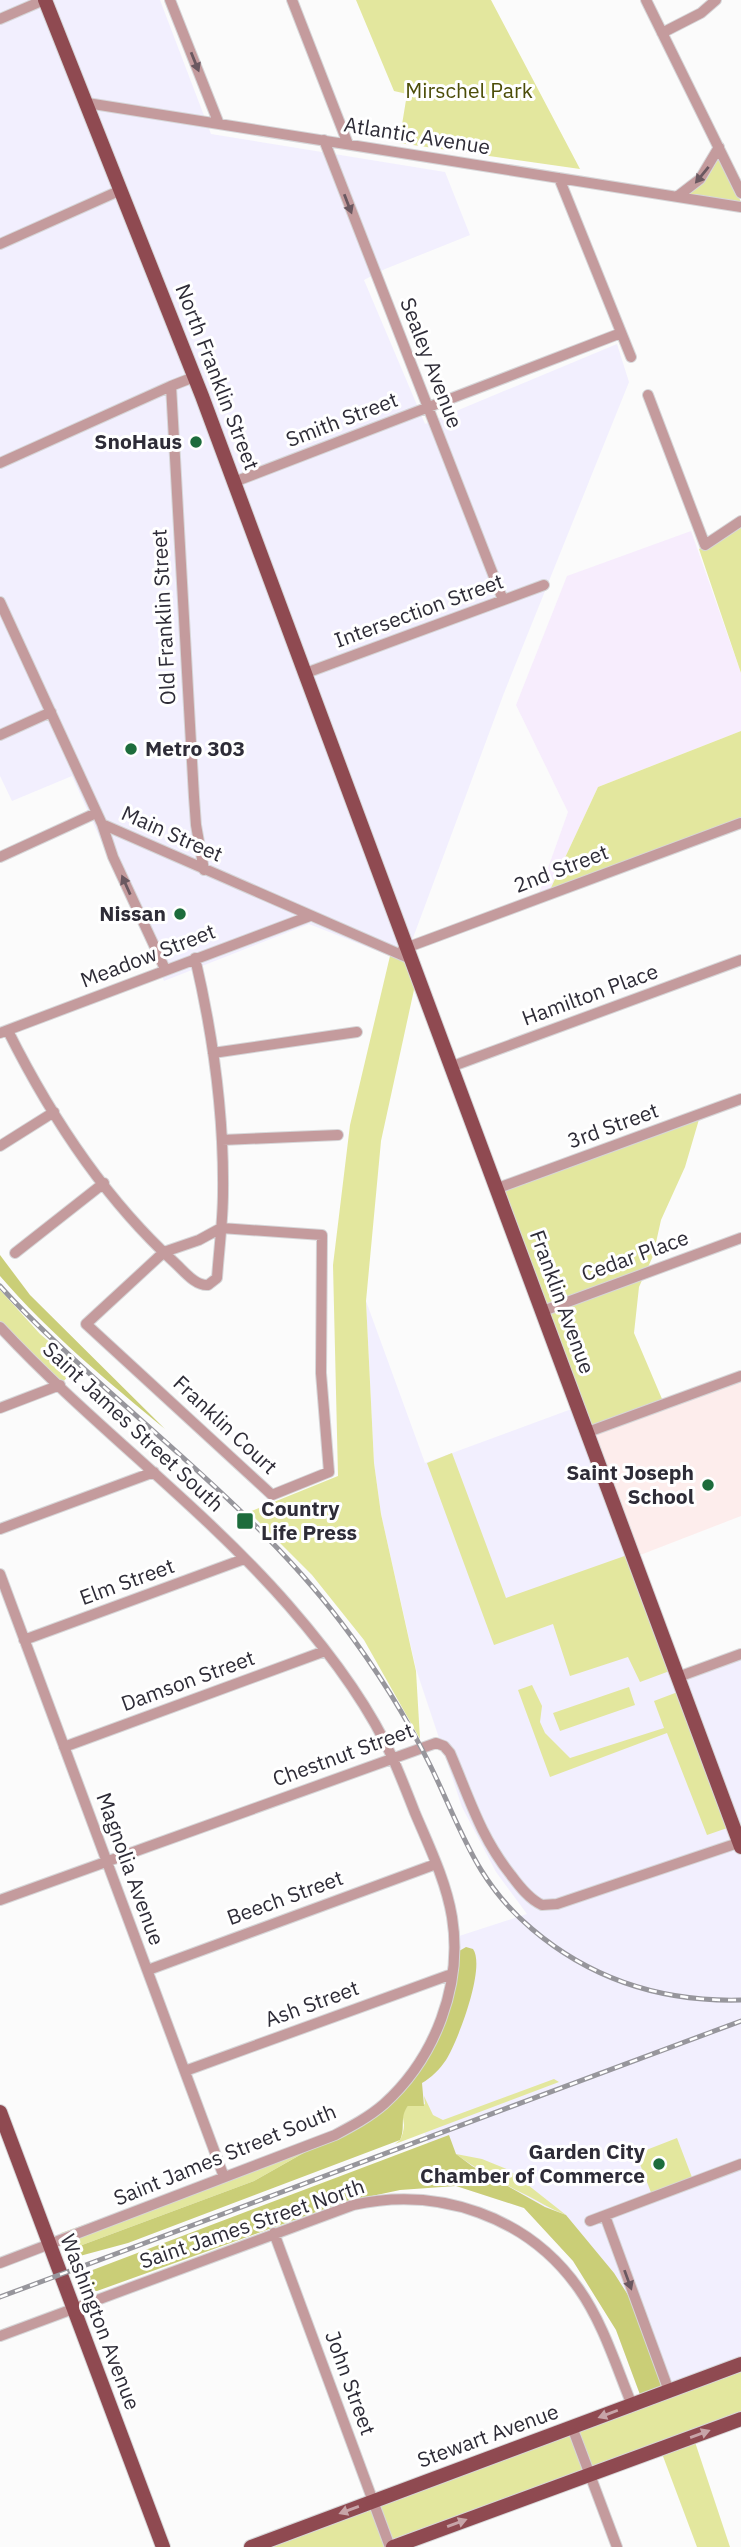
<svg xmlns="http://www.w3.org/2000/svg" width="741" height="2547" font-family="'IBM Plex Sans',sans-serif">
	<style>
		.built { fill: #f2effe }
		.industrial { fill: #f7edfd }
		.education { fill: #fdedec }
		.green { fill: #e3e79e }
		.forest { fill: #cace77 }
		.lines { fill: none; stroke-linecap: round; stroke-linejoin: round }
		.minor-casing { stroke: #d6d6d8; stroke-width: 12 }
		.major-casing { stroke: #d6d6d8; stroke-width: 16 }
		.minor { stroke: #c49b9d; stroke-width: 10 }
		.major { stroke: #8f4a51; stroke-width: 14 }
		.rail-casing { stroke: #97969c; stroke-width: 5 }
		.rail { stroke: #fff; stroke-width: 2.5; stroke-dasharray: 8; stroke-linecap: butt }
		.oneway { fill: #6a5860 }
		.oneway2 { fill: #c7a4a8 }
		.poi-dot { fill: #1d6c3c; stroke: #fff; stroke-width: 2.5 }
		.labels { text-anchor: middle; stroke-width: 6; stroke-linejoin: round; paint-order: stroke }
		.park-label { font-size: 21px; fill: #4c4d08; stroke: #fff }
		.street-label { font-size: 21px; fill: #2e2c37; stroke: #fff }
		.poi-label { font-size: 21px; font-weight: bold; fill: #2e2c37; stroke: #fff; text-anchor: end }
	</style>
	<rect width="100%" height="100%" fill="#fbfbfb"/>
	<path class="built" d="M0,0H160L211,134L445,172L470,235L385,269L364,280L425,424L617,344L629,382L504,693L410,946L390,956L309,924L164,981L72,776L12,801L0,776V615L5,613L0,601Z
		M366,1301L425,1463L577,1407L679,1674L741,1652V2364L642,2400L616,2330L573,2261L524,2208L456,2186L442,2187L407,2078L440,2021L453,1938L527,1914L496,1872L462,1807L416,1669L381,1514L374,1463Z"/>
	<path class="industrial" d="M691,531L741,673V731L598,787L549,892L538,896L568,812L516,705L567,576Z"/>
	<path class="education" d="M741,1377V1516L635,1557L587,1436Z"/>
	<path class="green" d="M356,0H491L580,169L399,143L407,94L394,91Z
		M720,156L741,202L688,194L709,175Z
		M741,520V673L699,549Z
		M741,731V822L549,892L598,787Z
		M406,948L417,976L381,1141L366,1301L374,1463L381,1514L416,1671L420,1739L364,1640L312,1575L249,1512L338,1476L333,1265L350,1125L390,956Z
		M700,1116L685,1167L661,1220L653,1256L639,1287L634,1333L665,1406L587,1436L496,1190Z
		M0,1290L40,1334L78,1366L60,1385L0,1327Z
		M452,1453L506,1598L633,1553L675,1669L640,1682L628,1657L570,1676L553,1624L494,1645L427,1463Z
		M532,1685L542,1706L540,1722L545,1733L570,1758L664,1728L654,1701L683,1690L733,1826L707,1835L667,1733L550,1777L518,1690Z
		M629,1687L635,1705L560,1731L553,1713Z
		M554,2079L559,2082L395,2144L400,2140C402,2136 404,2130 404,2125C403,2116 401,2114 408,2106H421L425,2104L424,2096L433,2115L443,2120Z
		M335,2135L254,2181L74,2248L68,2255L61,2233Z
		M677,2138L693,2180L652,2195L636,2154Z
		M456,2154L482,2159L509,2170L566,2215C550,2209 537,2200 522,2193C499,2181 477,2170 456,2154Z
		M741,2364V2421L694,2439L730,2547H697L661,2451L396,2547H246Z"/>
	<path class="forest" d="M0,1255L30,1295L165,1429C107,1381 49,1333 0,1276Z
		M466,1947L473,1949C486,1967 458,2041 446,2060C440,2069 431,2078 422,2083L424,2106H408C399,2117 406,2128 400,2140L128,2243L76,2257L68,2255L74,2248L254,2181L353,2125L385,2103L433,2038L454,1954Z
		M449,2135L456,2154L472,2166L545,2207L566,2215L614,2273L647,2325L674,2389L642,2400L616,2330L573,2261L524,2208L456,2186L400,2190L344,2202L97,2291L81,2290L77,2286L76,2281L82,2274Z"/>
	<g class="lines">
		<g class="minor-casing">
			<path id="minor" d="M170,0L219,124
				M292,0L348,144
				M646,0L741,193
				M0,19L44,0
				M662,33L701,13L716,0
				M87,103L741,207
				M324,140L503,600
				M559,178L631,357
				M678,196L700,179L719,147
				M0,244L121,190
				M194,377L171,386L194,797L196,825L204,870
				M648,395L705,545L741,521
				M0,463L171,386
				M234,482L621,333
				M0,602L102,824L413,960
				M306,673L544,585
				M0,735L51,712
				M102,824L113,857L165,969
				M0,857L96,813
				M403,949L741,823
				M8,1031C50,1115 104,1198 174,1262C184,1271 195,1286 208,1285L217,1278C219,1249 223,1221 223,1192C224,1113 213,1035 195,958
				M0,1033L310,916
				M213,1053L357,1032
				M453,1066L741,960
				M222,1140L338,1135
				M0,1146L54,1112
				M498,1188L741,1099
				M221,1228L322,1235L321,1373L329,1472L272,1495L86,1324L164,1252L199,1240Z
				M15,1253L104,1183
				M543,1311L741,1238
				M0,1327C91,1425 201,1505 289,1606C329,1652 368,1703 393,1759C401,1777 408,1795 415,1813C429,1846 446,1881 452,1917C463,1985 435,2058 384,2104C369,2117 352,2126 335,2135L0,2263
				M0,1408L60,1385
				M588,1432L741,1376
				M0,1529L154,1472
				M0,1574L224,2177
				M24,1640L244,1559
				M678,1677L741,1654
				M64,1747L325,1651
				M0,1900L436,1743L444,1746L450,1753C469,1797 480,1836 511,1875C519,1886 529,1899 542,1905L557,1904L741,1842
				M148,1970L436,1864
				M185,2071L452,1974
				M605,2216L669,2391
				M590,2221L741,2164
				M274,2233L390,2547
				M0,2336L353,2205C438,2186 528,2216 579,2289C603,2323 616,2366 632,2405
				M572,2427L617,2547"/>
		</g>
		<g class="major-casing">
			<path id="major" d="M45,0L202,396L741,1847
				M0,2112L163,2547
				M251,2547L741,2364
				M393,2547L741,2419"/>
		</g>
		<use href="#minor" class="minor"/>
		<use href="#major" class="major"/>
		<g class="rail-casing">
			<path id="rail" d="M0,1286C28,1318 61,1347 92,1376C178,1454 270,1529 340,1621C375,1667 406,1716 431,1767C462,1831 476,1882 532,1929C592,1980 664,2002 741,2000
				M0,2297L741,2021"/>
		</g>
		<use href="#rail" class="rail"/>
	</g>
	<defs><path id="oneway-solid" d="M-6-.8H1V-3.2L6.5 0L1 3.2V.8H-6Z" transform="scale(1.75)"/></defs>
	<g class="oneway">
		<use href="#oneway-solid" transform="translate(195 62) rotate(68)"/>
		<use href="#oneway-solid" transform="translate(702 175) rotate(129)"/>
		<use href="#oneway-solid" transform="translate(348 204) rotate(69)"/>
		<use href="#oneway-solid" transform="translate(126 885) rotate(-114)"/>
		<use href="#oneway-solid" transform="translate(628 2280) rotate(70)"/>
	</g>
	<g class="oneway2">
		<use href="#oneway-solid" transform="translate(608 2414) rotate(159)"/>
		<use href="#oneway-solid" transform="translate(700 2434) rotate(-20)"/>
		<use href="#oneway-solid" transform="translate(349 2510) rotate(160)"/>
		<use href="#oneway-solid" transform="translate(457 2523) rotate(-20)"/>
	</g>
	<g class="poi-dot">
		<circle cx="196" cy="442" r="7"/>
		<circle cx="131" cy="749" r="7"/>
		<circle cx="180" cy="914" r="7"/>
		<circle cx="708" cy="1485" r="7"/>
		<rect x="236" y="1512" width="18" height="18" rx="3.5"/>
		<circle cx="659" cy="2164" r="7"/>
	</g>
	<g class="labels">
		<g class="park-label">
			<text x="469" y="98">Mirschel Park</text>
		</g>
		<g class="street-label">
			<text transform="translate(417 136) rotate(9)" y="7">Atlantic Avenue</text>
			<text transform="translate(431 363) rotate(69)" y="7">Sealey Avenue</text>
			<text transform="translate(217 377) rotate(69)" y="7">North Franklin Street</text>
			<text transform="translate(342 420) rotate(-21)" y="7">Smith Street</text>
			<text transform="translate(419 611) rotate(-20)" y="7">Intersection Street</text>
			<text transform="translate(164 617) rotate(-93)" y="7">Old Franklin Street</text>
			<text transform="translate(172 834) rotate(24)" y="7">Main Street</text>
			<text transform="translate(561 869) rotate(-21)" y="7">2nd Street</text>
			<text transform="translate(148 956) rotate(-21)" y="7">Meadow Street</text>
			<text transform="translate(590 995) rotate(-20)" y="7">Hamilton Place</text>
			<text transform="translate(613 1126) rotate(-20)" y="7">3rd Street</text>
			<text transform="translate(635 1256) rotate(-20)" y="7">Cedar Place</text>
			<text transform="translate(562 1302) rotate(70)" y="7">Franklin Avenue</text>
			<text transform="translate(225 1425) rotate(43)" y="7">Franklin Court</text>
			<text transform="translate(133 1427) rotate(43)" y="7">Saint James Street South</text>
			<text transform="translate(127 1582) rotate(-20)" y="7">Elm Street</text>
			<text transform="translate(188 1681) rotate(-20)" y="7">Damson Street</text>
			<text transform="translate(343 1755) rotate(-20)" y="7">Chestnut Street</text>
			<text transform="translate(130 1869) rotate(70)" y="7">Magnolia Avenue</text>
			<text transform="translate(285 1898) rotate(-20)" y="7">Beech Street</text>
			<text transform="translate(312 2004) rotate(-20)" y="7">Ash Street</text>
			<text transform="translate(225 2155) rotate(-22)" y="7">Saint James Street South</text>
			<text transform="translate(252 2224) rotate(-19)" y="7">Saint James Street North</text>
			<text transform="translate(100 2322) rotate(69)" y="7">Washington Avenue</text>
			<text transform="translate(350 2383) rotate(70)" y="7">John Street</text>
			<text transform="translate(488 2436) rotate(-20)" y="7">Stewart Avenue</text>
		</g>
		<g class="poi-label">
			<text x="182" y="449">SnoHaus</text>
			<text x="145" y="756" text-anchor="start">Metro 303</text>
			<text x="166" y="921">Nissan</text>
			<text x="694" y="1480">Saint Joseph<tspan x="694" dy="24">School</tspan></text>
			<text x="261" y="1516" text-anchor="start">Country<tspan x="261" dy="24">Life Press</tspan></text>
			<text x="645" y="2159">Garden City<tspan x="645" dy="24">Chamber of Commerce</tspan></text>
		</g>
	</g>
</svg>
